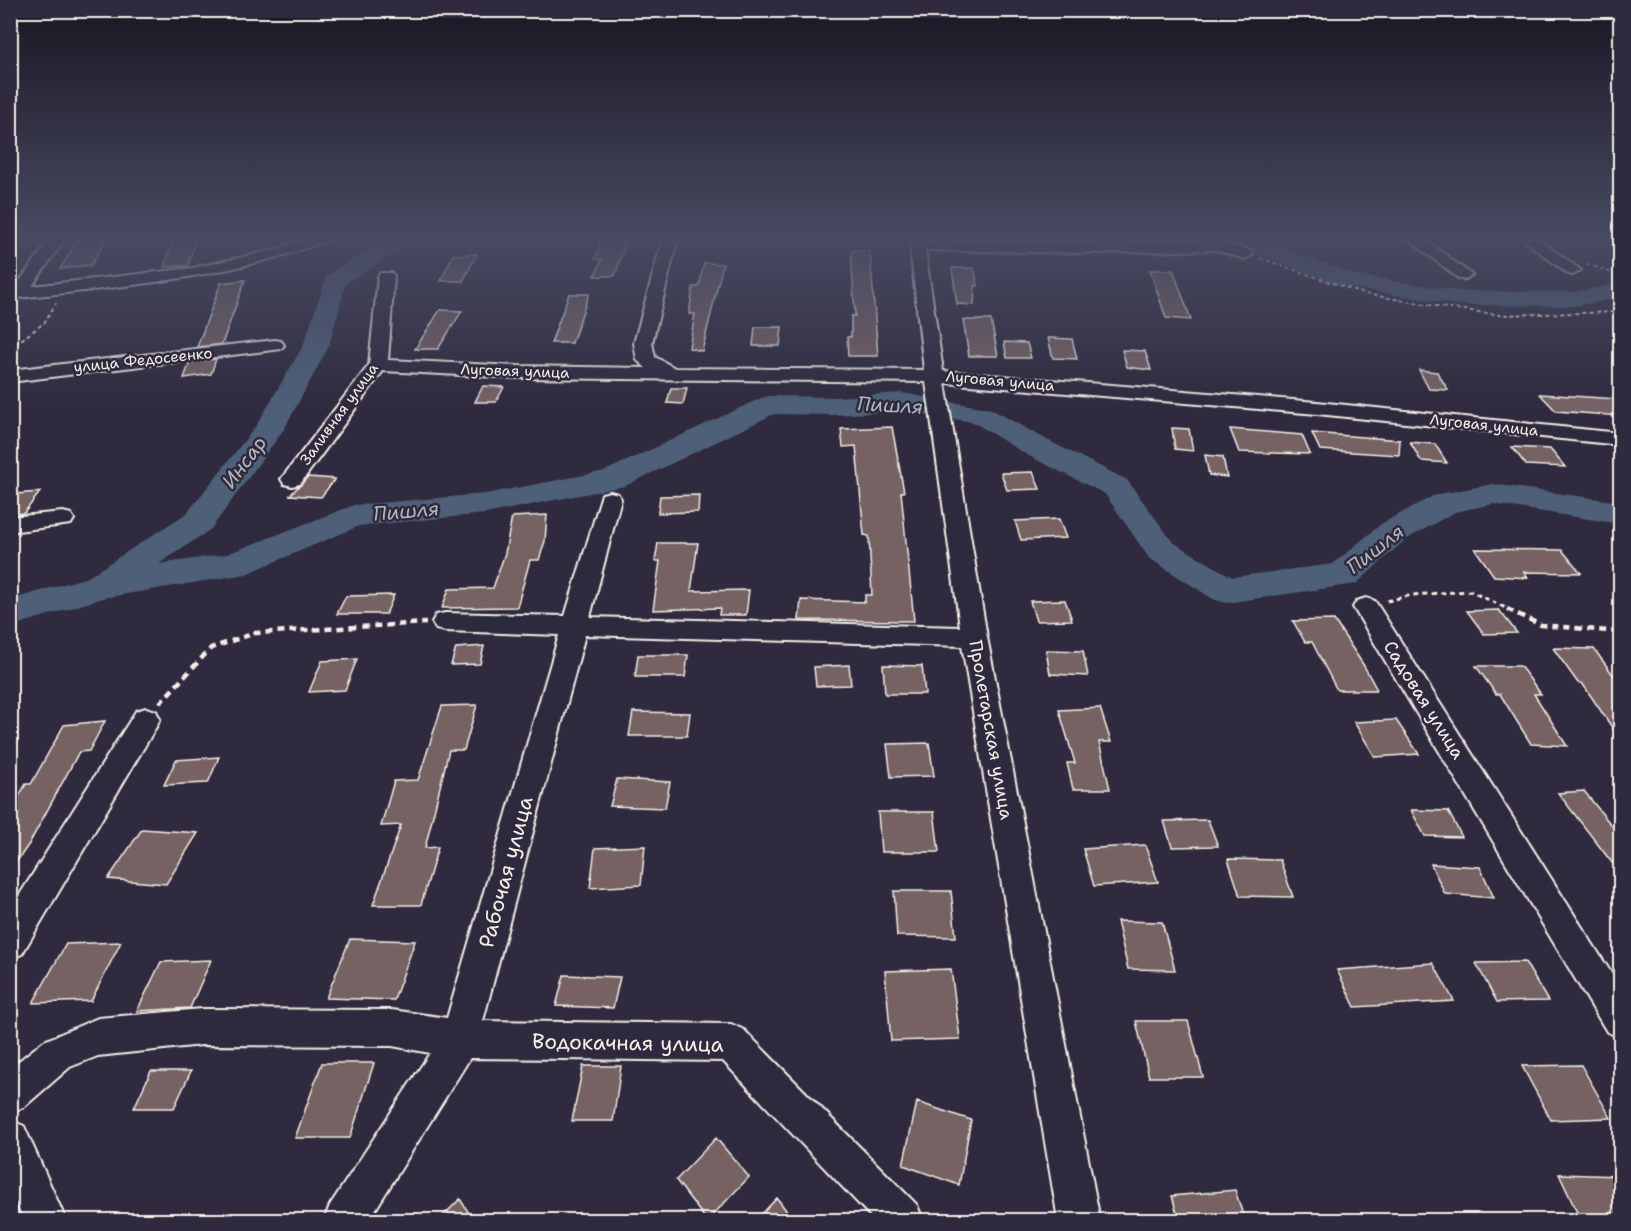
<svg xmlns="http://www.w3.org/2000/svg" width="1631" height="1231" font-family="'Shantell Sans',sans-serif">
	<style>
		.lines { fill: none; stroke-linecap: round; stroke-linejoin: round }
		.river { fill: #4d6078; fill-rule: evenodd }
		.building { fill: #766263; stroke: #f4f1e8; stroke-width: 1.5 }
		.minor-casing { stroke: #f4f1e8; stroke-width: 4 }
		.path-far2 { stroke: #f4f1e8; stroke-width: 2; stroke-dasharray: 4 3; stroke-linecap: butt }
		.path-far1 { stroke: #f4f1e8; stroke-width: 3; stroke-dasharray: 5 4; stroke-linecap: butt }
		.path { stroke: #f4f1e8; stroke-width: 4.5; stroke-dasharray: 7 5; stroke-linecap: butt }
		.minor { fill: #2f2a3d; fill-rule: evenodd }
		.labels { text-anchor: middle; stroke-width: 5; stroke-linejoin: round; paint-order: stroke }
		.far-street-label { font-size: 15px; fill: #f4f1e8; stroke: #2f2a3d }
		.street-label { font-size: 18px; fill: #f4f1e8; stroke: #2f2a3d }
		.water-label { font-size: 20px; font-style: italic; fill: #b1b7bb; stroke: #2f2a3d }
		.near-street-label { font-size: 21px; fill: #f4f1e8; stroke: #2f2a3d }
	</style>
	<rect width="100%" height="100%" fill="#2f2a3d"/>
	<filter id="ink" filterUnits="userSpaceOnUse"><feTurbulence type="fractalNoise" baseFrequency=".0167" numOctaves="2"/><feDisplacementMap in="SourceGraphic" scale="12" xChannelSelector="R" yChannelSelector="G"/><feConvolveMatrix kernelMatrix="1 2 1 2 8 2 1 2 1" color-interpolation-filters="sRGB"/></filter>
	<g filter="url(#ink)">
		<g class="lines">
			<path class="river" d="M388,238H414L411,243L346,283L329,346L284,429L211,529L159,564L227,554L354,505L485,494L605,471L759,399L769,396L835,397L902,393L991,409L1049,441L1127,480L1173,542L1232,577L1333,564L1381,524L1433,496L1445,493L1493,484L1620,502V524L1493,504L1455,512L1405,540L1356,584L1226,603L1213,599L1149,558L1105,494L1027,455L973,422L902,411L835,415L774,414L625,486L485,514L359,526L246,574L103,598L10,627V600L88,577L187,513L256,426L303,346L327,275Z
				M1226,238H1256L1355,275L1460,291L1574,292L1620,284V298L1574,306L1460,305L1342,286L1229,243Z"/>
		</g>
		<path class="building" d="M79,238H107L91,265L60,269Z
			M174,238H196L188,266L164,267Z
			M602,238H627L615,276H595L602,259H595Z
			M851,251H870L878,356H848L847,337H851V316H855Z
			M477,254L463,281H441L453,255Z
			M704,263L723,264L702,351L689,348L695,314H689L693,287H699Z
			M952,268H974L978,286H975L974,305L957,304Z
			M1150,270H1173L1191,320L1166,318Z
			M245,280L222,344L197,347L221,283Z
			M569,294H589L572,343H551Z
			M440,310L462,311L438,349H415Z
			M963,320H991L998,356H969Z
			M755,327H782L780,346H753Z
			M1048,338L1072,339L1077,359L1053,358Z
			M1004,342L1027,343L1031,358H1007Z
			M1122,350L1145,351L1151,370L1127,367Z
			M216,359L211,374L184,378L190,362Z
			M1419,370L1437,372L1448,390L1429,389Z
			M483,386L504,387L496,402H475Z
			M671,388H687L683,404L667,403Z
			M1540,394L1617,399L1616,410L1620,416L1556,411Z
			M892,427L904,492H901L914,621L799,620L801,600L865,602V595H872L869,536L864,535L856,446L843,447L841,429Z
			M1172,428L1189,429L1193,451L1175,449Z
			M1230,429L1302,435L1310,454L1239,452Z
			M1312,433L1400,440L1399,455L1320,450Z
			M1410,442L1435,444L1447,463L1421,461Z
			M1512,447L1550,449L1565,467L1526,465Z
			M1205,455L1223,457L1227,477L1209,475Z
			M1033,472L1040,489L1007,490L1001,473Z
			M308,477L335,479L321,497L290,495Z
			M40,492L24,513L10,515V501L16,494Z
			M699,495L698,512L658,513L660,496Z
			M547,515L545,541L539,560H530L517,607L442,608L449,589L493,588L505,553L512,517Z
			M1059,519L1066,538L1021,540L1015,521Z
			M658,543H698L691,591L749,590L746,615H719L720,608L653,610L660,561H655Z
			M1475,549L1562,550L1581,573L1524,572L1528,578L1494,576Z
			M394,595L386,614H337L346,596Z
			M1065,600L1072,620L1036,621L1030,601Z
			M1499,610L1517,633L1484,634L1467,611Z
			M1334,620L1364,666L1377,690H1337L1312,642H1305L1293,621Z
			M484,646L480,664L451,665L456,648Z
			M1553,648L1594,649L1620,684V739L1582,683H1578Z
			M1046,650L1083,651L1088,676L1050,674Z
			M638,655H688L685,677H635Z
			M357,659L345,690L309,692L322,661Z
			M849,665L851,685L816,686L814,667Z
			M883,665L922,666L925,694H885Z
			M1476,666H1520L1541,694H1534L1567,746L1531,744L1500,694H1496Z
			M477,705L464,750H449L425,848L438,847L421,905H373L401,825L381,826L394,781L418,780L442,706Z
			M1100,708L1111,742H1099L1110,789H1073L1067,763H1075L1059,710Z
			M633,712L690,713L687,736H629Z
			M1396,720L1419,754L1375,757L1354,722Z
			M105,721L89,751L79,752L29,844L10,871V811L26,784H31L64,725Z
			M929,743L934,776L891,777L887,744Z
			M219,757L208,783L164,785L176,760Z
			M617,779L670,782L665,808L610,806Z
			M1584,791L1620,836V873L1558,793Z
			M1411,810L1448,811L1462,837L1425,836Z
			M878,812H934L939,852H881Z
			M1208,820L1218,846L1172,847L1164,821Z
			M142,829L198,833L166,884L108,879Z
			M1145,845L1158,882L1094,886L1083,849Z
			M645,846L641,885L590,888L595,848Z
			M1228,859L1280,860L1293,897L1240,896Z
			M1431,864L1480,867L1494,898L1445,894Z
			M894,891H951L956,937L897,936Z
			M1117,921L1162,922L1175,970L1128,969Z
			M350,939L415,941L394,1000L326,998Z
			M121,942L91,1001L33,1003L66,944Z
			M211,960L190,1008L137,1011L161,962Z
			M1525,962L1548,1001L1497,1002L1476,963Z
			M1433,963L1454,1001L1355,1007L1337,970Z
			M951,969L960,1039L891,1041L885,971Z
			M564,975L620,977L613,1008L556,1006Z
			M1136,1021H1188L1203,1077H1149Z
			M322,1063H374L350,1138H295Z
			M1581,1065L1611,1118L1551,1120L1522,1066Z
			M583,1066H621L613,1121H572Z
			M151,1071H191L174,1108H134Z
			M917,1102L971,1120L959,1185L903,1165Z
			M716,1138L749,1177L707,1221L676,1180Z
			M1559,1174L1620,1176V1221H1581Z
			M1235,1190L1245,1221H1179L1172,1196Z
			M777,1198L794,1221H755Z
			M460,1199L474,1221H438Z"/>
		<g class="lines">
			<g class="minor-casing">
				<path id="minor" d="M51,238H66L32,286L192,268L274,250L308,238H329L326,241C225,279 117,287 10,299V289H14Z
					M663,238H678L652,343L655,357L675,368L924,370L909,238H923L924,241L1092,243L1216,240L1251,251L1253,254L1245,259L1215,250L1092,253L925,250L943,371L1317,402L1620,433V445L1317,414L945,383L987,637L1100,1220H1058L962,646L585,635L483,1021L731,1024L744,1030L917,1205L923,1220H874L723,1061L470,1058L369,1220H324L330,1205L430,1053L392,1046L202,1045L98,1056L70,1067L24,1107L10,1112V1068L44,1041L98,1018L202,1009L392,1010L447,1018L559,635L445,631L436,629L432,622L436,615L445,613L565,616L602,494L610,492L618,494L621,499L590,617L960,627L926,382L518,378L383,371L300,484L292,486L284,484L281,479L369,365L378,276L380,273H392L394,276L388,360L518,366L646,368L637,360L634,343Z
					M1407,238H1423L1472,275L1464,280L1458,278Z
					M1521,238H1537L1581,270L1573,275L1567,273Z
					M275,340L281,341L284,345L281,349L10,382V370Z
					M63,512L71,514L74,519L71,524L10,532V517Z
					M1366,598L1375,601L1620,987V1037L1607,1032L1353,607L1357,601Z
					M146,708L156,711L160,719L156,727L22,954L10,959V910L136,711Z
					M10,1120L24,1126L66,1220H24L10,1189Z"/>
			</g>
			<path class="path-far2" d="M1260,258L1365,294L1442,307L1500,315L1620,312
				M1587,264L1620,276
				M10,348L44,323L56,303"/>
			<path class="path-far1" d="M1387,601L1412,595L1470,591L1510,610"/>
			<path class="path" d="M1507,609L1541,625L1620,632
				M160,703L211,648L255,633L426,623"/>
			<use href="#minor" class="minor"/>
		</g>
	</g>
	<linearGradient id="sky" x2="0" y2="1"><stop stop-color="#1a1722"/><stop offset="0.58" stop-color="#474a62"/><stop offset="1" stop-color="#474a62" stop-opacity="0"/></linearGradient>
	<rect width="1631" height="410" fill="url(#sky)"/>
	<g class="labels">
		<g class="far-street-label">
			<text transform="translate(143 360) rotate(-6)" y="5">улица Федосеенко</text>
			<text transform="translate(515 371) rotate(2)" y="5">Луговая улица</text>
			<text transform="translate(1000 381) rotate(5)" y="5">Луговая улица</text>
			<text transform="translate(339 414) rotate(-54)" y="5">Заливная улица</text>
			<text transform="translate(1484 425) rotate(6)" y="5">Луговая улица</text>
		</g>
		<g class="street-label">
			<text transform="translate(1424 700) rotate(58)" y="6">Садовая улица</text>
			<text transform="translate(991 730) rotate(80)" y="6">Пролетарская улица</text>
		</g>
		<g class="water-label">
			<text transform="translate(890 405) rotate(3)" y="7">Пишля</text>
			<text transform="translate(244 462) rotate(-53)" y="7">Инсар</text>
			<text transform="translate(406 511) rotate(-5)" y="7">Пишля</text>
			<text transform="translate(1375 549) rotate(-38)" y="7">Пишля</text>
		</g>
		<g class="near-street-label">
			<text transform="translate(506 872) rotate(-75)" y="7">Рабочая улица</text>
			<text transform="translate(628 1043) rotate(1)" y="7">Водокачная улица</text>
		</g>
	</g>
	<rect width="1631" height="1231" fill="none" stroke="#2f2a3d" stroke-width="36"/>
	<rect x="18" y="18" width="1595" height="1195" fill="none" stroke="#f4f1e8" stroke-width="2" filter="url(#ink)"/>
</svg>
